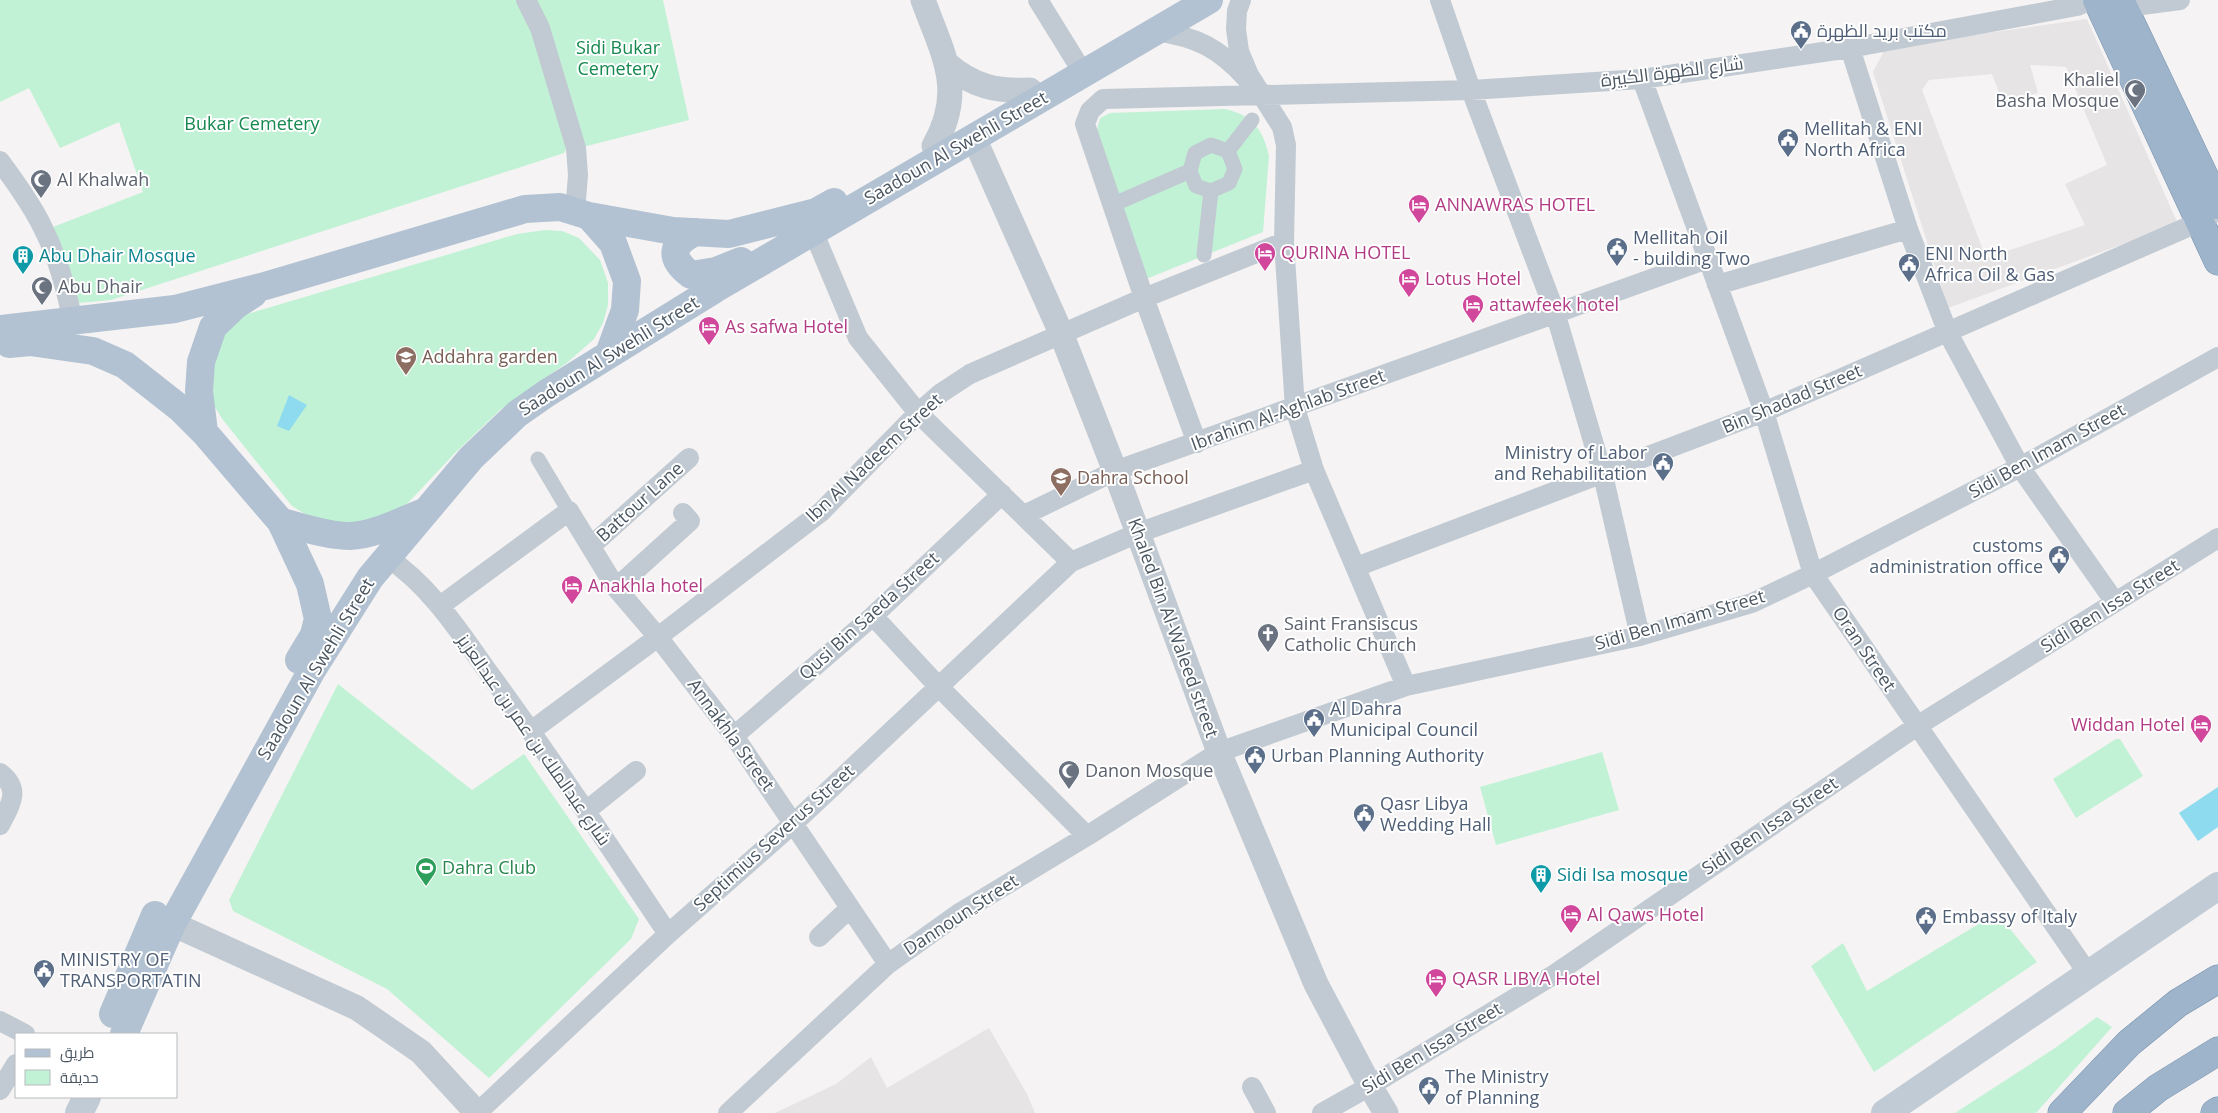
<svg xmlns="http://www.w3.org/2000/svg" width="2218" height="1113" font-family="'Open Sans',Cairo,sans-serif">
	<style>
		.education { fill: #e6e4e5; fill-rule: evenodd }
		.green { fill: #c2f2d5 }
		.water { fill: #8edbf0 }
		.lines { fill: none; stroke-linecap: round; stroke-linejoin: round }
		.trunk-casing { stroke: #7590ae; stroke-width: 29 }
		.pedestrian { stroke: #c1cad2; stroke-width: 15 }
		.minor { stroke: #c1cad2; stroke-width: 20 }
		.tertiary { stroke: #c1cad2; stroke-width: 25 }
		.secondary { stroke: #c1cbd6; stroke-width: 28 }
		.primary { stroke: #b2c2d2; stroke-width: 28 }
		.trunk { stroke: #9eb4ca; stroke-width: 28 }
		.labels { text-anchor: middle; stroke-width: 4; stroke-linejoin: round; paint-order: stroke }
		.service-label { font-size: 18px; fill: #4e5e75; stroke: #fff; text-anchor: start }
		.park-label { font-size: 18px; fill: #15884e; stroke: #fff }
		.street-label { font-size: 18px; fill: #4a5661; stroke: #fff }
		.worship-label { font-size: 18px; fill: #5b616d; stroke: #fff; text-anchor: start }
		.hotel-label { font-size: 18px; fill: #b23c85; stroke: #fff; text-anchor: start }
		.culture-label { font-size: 18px; fill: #0d838f; stroke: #fff; text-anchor: start }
		.education-label { font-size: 18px; fill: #785e54; stroke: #fff; text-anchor: start }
		.leisure-label { font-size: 18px; fill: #27864d; stroke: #fff; text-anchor: start }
	</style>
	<rect width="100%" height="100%" fill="#f5f3f3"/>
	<path class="education" d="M2087,19L2178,224L1948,308L1873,72L1886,47ZM2030,65L2066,67L2107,165L2065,184L2085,225L1986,258L1922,90L1929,80L1992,74L2003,103L2038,93Z
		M989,1028L1027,1094L1035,1113H775L836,1084L871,1057L887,1088Z"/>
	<path class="green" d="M0,0H518L535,32L567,148L564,153L111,300L78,303L53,227L143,192L119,122L60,148L29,88L0,102Z
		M534,0H663L689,120L583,147Z
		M1225,109C1252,115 1263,129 1269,156L1263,232L1146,279L1097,130L1100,118L1110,113Z
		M545,230L562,231L579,238L600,260L608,283V305L603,323L594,339L568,362L501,409L456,452L408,503L389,514L369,521L348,524L326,522L308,516L292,506L223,420L210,399L214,351L220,337L244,315L517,234Z
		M338,684L472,790L524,754L639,919L631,939L489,1078L387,989L233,911L229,900Z
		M2116,739H2120L2143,776L2076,818L2053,779Z
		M1602,752L1619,810L1496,845L1480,787Z
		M1997,913L2037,962L1874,1072L1811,966L1843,943L1867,991Z
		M2097,1017L2112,1027L2036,1113H1955L2055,1048Z"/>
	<path class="water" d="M289,395L307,405L289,431L277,426Z
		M2218,787V827L2198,841L2179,813Z"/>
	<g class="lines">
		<g class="trunk-casing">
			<path id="trunk" d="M2097,0L2218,261
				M2120,0L2218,205
				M2062,1113L2129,1043L2178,1003L2218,979
				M2127,1113L2158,1088L2218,1051
				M2215,1113L2218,1111"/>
		</g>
		<path class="pedestrian" d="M1211,145L1228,151L1235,169L1229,183L1211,191L1196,186L1190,171L1195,153Z
			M1228,151L1252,120
			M1121,201L1190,171
			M1204,255L1211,191
			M538,459L569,511"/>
		<path class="minor" d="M526,0L540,28L576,148L578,175L575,212
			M1038,0L1077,63
			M1241,0L1237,11L1236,29L1239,51L1249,75L1282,127L1286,145L1284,242L1295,408L1314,470L1406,686
			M1440,0L1471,90L1555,312L1603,475L1640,636
			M2111,9L2180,0
			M1156,31C1197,37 1219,48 1247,79
			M1850,48L1908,229L1948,333L2020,467L2115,602
			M1642,79L1764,412L1813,574L2089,975
			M0,161C15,182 31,203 42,226C58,257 66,289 73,322
			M813,231L858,338L918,413L1071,562
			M1717,285L1908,229
			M1197,443L1144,298L1085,124L1090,111L1103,99L1471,90L1642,79L1850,48L2077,6L2091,0
			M1024,515L1115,471L1707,259
			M591,546L689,458
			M387,557C433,588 462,636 494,680C555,763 611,849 668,934
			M1356,567L1764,412L2190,226L2212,214
			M616,588L690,521L683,513
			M440,606L569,511L616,588L658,637L734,736L888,964
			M873,616L938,686L1087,836
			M531,731L658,637L821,512L918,413L941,393L970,374L1144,298L1284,242
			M734,736L873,616L1002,494
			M0,773C22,790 10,805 0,825
			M586,811L636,771
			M819,937L850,908
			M0,1021L25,1034
			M1252,1087L1266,1113
			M0,1090L16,1064
			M477,1113L668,934L794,823L1071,562L1138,533L1314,470
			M728,1113L888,964L961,912L1087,836L1219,752L1406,686L1640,636L1752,603L1813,574L2020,467L2218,357
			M1322,1113L1370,1086L1555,974L1917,726L2218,538"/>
		<path class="tertiary" d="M923,0C943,55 966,90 934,146
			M947,64C972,86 997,92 1030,90
			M974,138L1061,333L1115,471L1219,752L1316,984L1370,1086L1386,1113
			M155,916L357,1008L421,1052L477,1113"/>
		<path class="secondary" d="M79,1113L87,1097
			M1885,1113L2218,886"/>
		<path class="primary" d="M589,216L613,243L627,281L625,310L609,354
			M696,232C671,243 668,258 691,275L716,271L741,261
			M0,329L175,309L265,286L525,209L560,207L589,216L673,231L729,234L816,212L834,202
			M9,344L30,342L93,351L125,365L181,409L204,432L281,522L310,584L318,619L314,635L299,660
			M204,432L199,391L201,362L213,327L236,305L253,294
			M281,522C303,527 327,536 350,536C375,535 401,521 424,512
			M113,1014L155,915
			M124,1034L172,924L312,670L370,578L471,458L517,414L547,393L715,289L1209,0"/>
		<use href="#trunk" class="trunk"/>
	</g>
	<defs>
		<g id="civic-pin" transform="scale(1.125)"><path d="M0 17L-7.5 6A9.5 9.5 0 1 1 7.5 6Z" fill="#5c6f8a" stroke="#fff"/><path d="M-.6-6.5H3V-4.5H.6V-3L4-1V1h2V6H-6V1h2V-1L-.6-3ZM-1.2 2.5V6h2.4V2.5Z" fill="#fff"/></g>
		<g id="mosque-pin" transform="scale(1.125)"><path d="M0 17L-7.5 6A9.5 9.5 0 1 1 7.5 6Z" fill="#6b7280" stroke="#fff"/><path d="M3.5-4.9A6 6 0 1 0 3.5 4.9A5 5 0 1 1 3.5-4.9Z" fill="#fff"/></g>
		<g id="hotel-pin" transform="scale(1.125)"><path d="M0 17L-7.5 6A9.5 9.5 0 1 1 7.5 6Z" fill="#d1479c" stroke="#fff"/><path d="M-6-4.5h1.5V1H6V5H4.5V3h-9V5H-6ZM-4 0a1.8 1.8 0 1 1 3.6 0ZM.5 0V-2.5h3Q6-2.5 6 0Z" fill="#fff"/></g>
		<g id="building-pin" transform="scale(1.125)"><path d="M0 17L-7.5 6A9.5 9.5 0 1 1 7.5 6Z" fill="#0f9aa8" stroke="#fff"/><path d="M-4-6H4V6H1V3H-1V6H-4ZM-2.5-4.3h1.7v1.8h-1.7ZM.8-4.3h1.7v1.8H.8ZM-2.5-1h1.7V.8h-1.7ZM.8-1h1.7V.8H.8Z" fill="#fff"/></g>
		<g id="school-pin" transform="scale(1.125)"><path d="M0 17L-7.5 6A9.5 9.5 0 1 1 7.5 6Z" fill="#8d6e63" stroke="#fff"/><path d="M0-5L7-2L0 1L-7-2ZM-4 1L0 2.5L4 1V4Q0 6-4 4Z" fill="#fff"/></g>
		<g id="church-pin" transform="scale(1.125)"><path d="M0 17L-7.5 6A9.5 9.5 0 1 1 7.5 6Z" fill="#6b7280" stroke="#fff"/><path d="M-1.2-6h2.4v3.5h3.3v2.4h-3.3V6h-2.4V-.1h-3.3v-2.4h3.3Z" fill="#fff"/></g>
		<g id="stadium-pin" transform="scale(1.125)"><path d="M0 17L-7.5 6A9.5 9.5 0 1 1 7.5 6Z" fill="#2e9e5b" stroke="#fff"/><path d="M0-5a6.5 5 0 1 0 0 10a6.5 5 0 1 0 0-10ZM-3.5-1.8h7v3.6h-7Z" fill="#fff"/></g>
	</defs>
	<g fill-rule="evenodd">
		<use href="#civic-pin" x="1801" y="31"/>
		<use href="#mosque-pin" x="2135" y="90"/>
		<use href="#civic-pin" x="1788" y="139"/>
		<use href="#mosque-pin" x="41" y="180"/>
		<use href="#hotel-pin" x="1419" y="205"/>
		<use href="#civic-pin" x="1617" y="248"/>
		<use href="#hotel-pin" x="1265" y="253"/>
		<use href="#building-pin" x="23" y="256"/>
		<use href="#civic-pin" x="1909" y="264"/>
		<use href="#hotel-pin" x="1409" y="279"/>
		<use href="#mosque-pin" x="42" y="287"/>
		<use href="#hotel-pin" x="1473" y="305"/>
		<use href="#hotel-pin" x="709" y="327"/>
		<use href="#school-pin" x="406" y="357"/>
		<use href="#civic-pin" x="1663" y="463"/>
		<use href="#school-pin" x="1061" y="478"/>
		<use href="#civic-pin" x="2059" y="556"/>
		<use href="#hotel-pin" x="572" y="586"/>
		<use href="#church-pin" x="1268" y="634"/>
		<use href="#civic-pin" x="1314" y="719"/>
		<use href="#hotel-pin" x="2201" y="725"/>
		<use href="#civic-pin" x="1255" y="756"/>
		<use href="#mosque-pin" x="1069" y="771"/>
		<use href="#civic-pin" x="1364" y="814"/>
		<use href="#stadium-pin" x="426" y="868"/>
		<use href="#building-pin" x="1541" y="875"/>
		<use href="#hotel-pin" x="1571" y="915"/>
		<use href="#civic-pin" x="1926" y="917"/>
		<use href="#civic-pin" x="44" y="970"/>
		<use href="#hotel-pin" x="1436" y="979"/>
		<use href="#civic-pin" x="1429" y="1087"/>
	</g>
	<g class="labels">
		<g class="service-label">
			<text x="1817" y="37">مكتب بريد الظهرة</text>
			<text x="1804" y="135">Mellitah &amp; ENI<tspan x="1804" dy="21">North Africa</tspan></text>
			<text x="1633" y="244">Mellitah Oil<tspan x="1633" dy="21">- building Two</tspan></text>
			<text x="1925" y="260">ENI North<tspan x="1925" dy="21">Africa Oil &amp; Gas</tspan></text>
			<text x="1647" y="459" text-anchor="end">Ministry of Labor<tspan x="1647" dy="21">and Rehabilitation</tspan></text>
			<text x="2043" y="552" text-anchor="end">customs<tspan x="2043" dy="21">administration office</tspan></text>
			<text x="1330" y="715">Al Dahra<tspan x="1330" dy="21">Municipal Council</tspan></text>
			<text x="1271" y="762">Urban Planning Authority</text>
			<text x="1380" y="810">Qasr Libya<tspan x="1380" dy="21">Wedding Hall</tspan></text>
			<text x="1942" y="923">Embassy of Italy</text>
			<text x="60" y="966">MINISTRY OF<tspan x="60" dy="21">TRANSPORTATIN</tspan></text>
			<text x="1445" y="1083">The Ministry<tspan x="1445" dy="21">of Planning</tspan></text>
		</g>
		<g class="park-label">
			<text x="618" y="54">Sidi Bukar<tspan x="618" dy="21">Cemetery</tspan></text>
			<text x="252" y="130">Bukar Cemetery</text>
		</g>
		<g class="street-label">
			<text transform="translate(1672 72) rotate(-7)" y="6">شارع الظهرة الكبيرة</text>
			<text transform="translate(956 148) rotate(-30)" y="6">Saadoun Al Swehli Street</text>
			<text transform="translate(609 356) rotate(-32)" y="6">Saadoun Al Swehli Street</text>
			<text transform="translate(1792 399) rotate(-23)" y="6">Bin Shadad Street</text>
			<text transform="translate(1288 410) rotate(-20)" y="6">Ibrahim Al-Aghlab Street</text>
			<text transform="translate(2047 451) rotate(-29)" y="6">Sidi Ben Imam Street</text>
			<text transform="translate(874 458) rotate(-43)" y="6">Ibn Al Nadeem Street</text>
			<text transform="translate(640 502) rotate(-42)" y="6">Battour Lane</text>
			<text transform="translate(2110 606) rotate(-32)" y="6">Sidi Ben Issa Street</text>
			<text transform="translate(869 616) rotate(-42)" y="6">Qusi Bin Saeda Street</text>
			<text transform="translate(1680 620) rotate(-16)" y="6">Sidi Ben Imam Street</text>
			<text transform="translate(1173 628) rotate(70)" y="6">Khaled Bin Al-Waleed street</text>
			<text transform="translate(1864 649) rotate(56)" y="6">Oran Street</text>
			<text transform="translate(316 669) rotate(-59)" y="6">Saadoun Al Swehli Street</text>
			<text transform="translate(731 735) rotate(54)" y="6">Annakhla Street</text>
			<text transform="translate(534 740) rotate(55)" y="6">شارع عبدالملك بن عمر بن عبدالعزيز</text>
			<text transform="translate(1770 826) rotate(-34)" y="6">Sidi Ben Issa Street</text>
			<text transform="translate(774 838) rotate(-42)" y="6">Septimius Severus Street</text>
			<text transform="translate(961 915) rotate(-33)" y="6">Dannoun ٍStreet</text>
			<text transform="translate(1432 1048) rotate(-31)" y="6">Sidi Ben Issa Street</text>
		</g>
		<g class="worship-label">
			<text x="2119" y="86" text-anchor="end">Khaliel<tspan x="2119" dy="21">Basha Mosque</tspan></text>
			<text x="57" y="186">Al Khalwah</text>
			<text x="58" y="293">Abu Dhair</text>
			<text x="1284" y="630">Saint Fransiscus<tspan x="1284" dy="21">Catholic Church</tspan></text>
			<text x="1085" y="777">Danon Mosque</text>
		</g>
		<g class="hotel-label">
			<text x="1435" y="211">ANNAWRAS HOTEL</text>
			<text x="1281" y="259">QURINA HOTEL</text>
			<text x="1425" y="285">Lotus Hotel</text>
			<text x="1489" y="311">attawfeek hotel</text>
			<text x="725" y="333">As safwa Hotel</text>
			<text x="588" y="592">Anakhla hotel</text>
			<text x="2185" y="731" text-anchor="end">Widdan Hotel</text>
			<text x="1587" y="921">Al Qaws Hotel</text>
			<text x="1452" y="985">QASR LIBYA Hotel</text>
		</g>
		<g class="culture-label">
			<text x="39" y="262">Abu Dhair Mosque</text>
			<text x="1557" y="881">Sidi Isa mosque</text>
		</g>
		<g class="education-label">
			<text x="422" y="363">Addahra garden</text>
			<text x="1077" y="484">Dahra School</text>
		</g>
		<g class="leisure-label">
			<text x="442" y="874">Dahra Club</text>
		</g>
	</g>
	<rect x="15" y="1033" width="162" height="65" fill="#ffffff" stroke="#b7bbc0"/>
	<rect x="25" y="1049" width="25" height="8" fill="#b2c2d2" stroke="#b7bbc0"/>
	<text x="60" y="1058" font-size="15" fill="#4a5661">طريق</text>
	<rect x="25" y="1070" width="25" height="15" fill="#c2f2d5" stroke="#b7bbc0"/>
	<text x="60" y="1083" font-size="15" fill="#4a5661">حديقة</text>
</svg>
